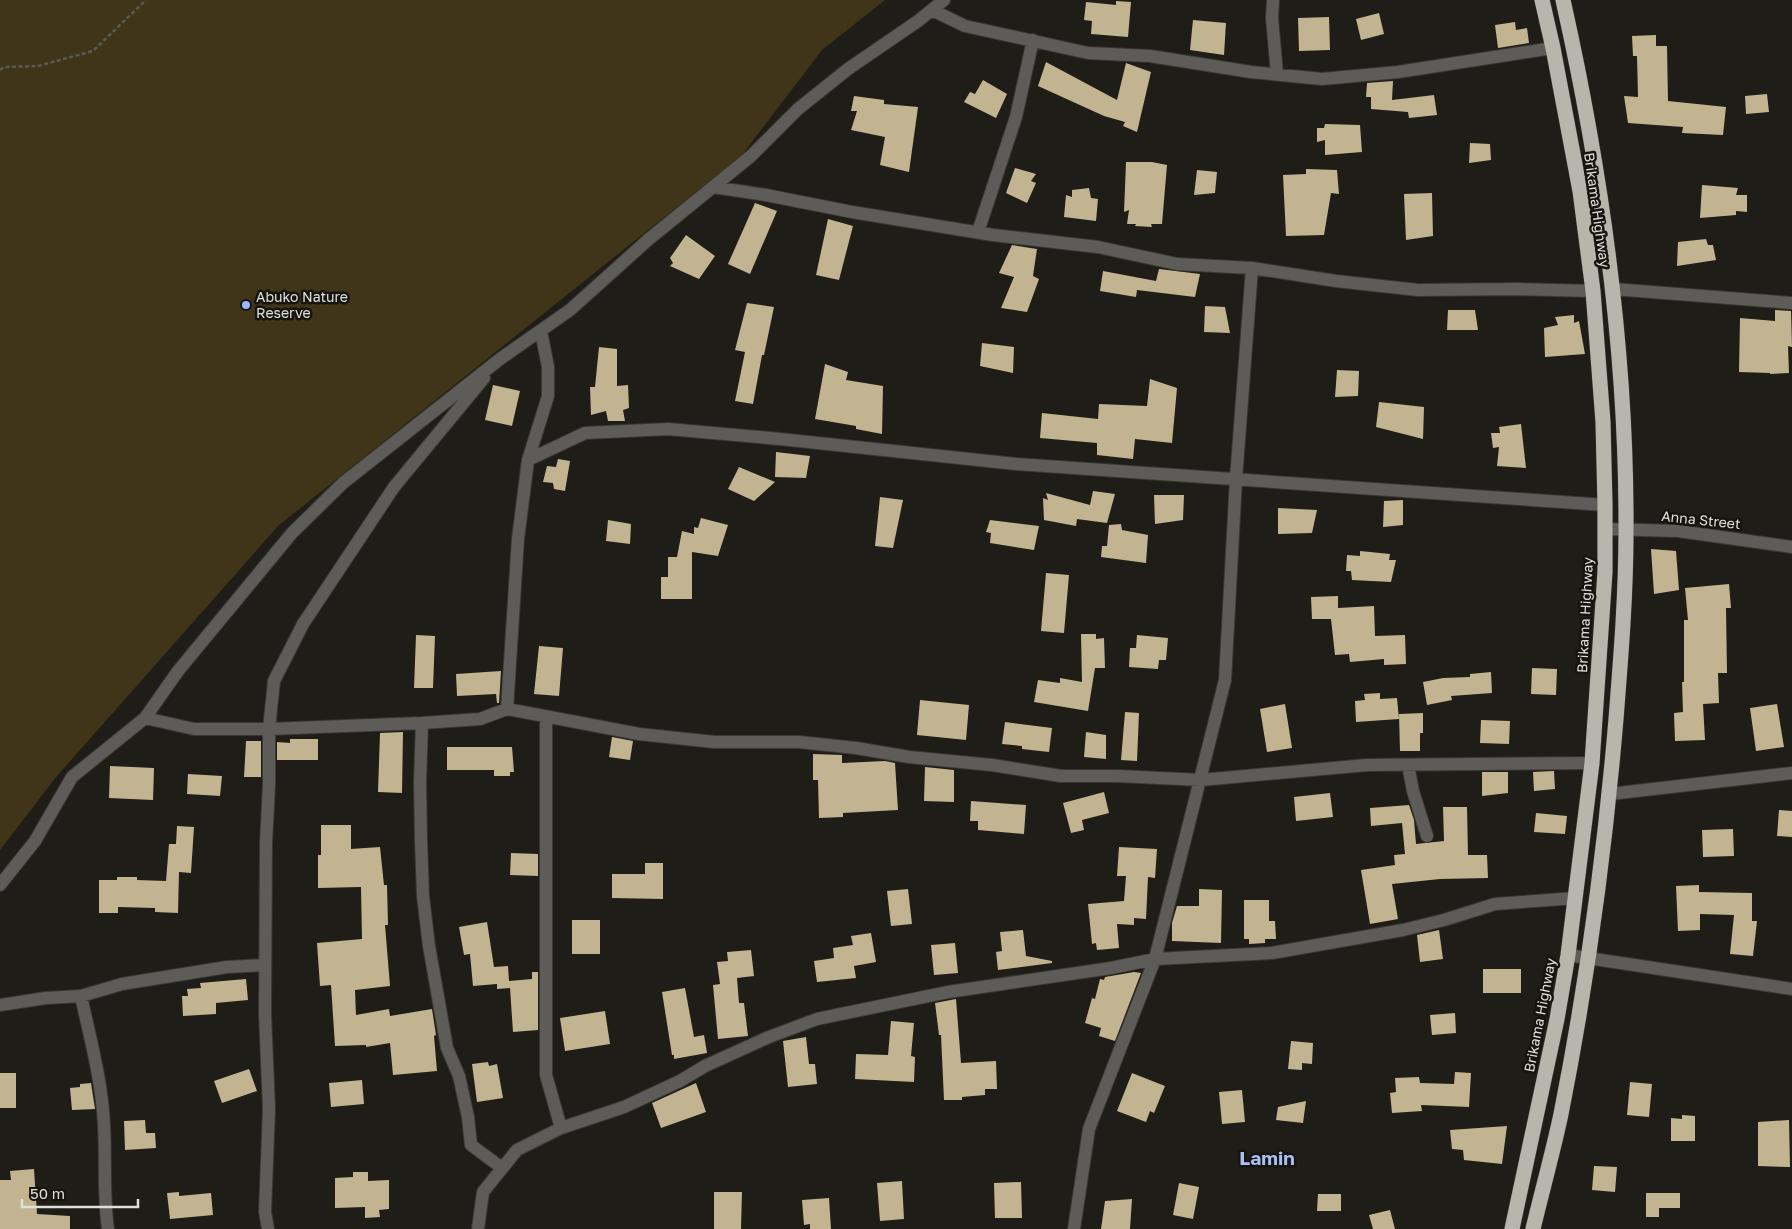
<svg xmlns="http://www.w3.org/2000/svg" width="1792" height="1229" font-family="'Golos Text',sans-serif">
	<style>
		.green { fill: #403519 }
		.building { fill: #c2b490 }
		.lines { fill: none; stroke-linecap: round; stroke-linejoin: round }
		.minor-casing { stroke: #3a3832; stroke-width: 14 }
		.highway-casing { stroke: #3a3832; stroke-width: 16 }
		.path { stroke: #5c5a55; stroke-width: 2.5; stroke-dasharray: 4 2.5; stroke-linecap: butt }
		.minor { stroke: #5d5c59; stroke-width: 12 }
		.highway { stroke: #b8b5ad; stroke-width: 15 }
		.poi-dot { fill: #9bb4fd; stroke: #16140e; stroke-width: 2 }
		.labels { text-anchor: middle; stroke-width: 5; stroke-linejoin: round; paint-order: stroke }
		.street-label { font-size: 14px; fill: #e0dfda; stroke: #16140e }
		.poi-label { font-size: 14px; fill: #e0dfda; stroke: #16140e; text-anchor: start }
		.district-label { font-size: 19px; font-weight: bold; fill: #aabdf4; stroke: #16140e }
	</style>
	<rect width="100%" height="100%" fill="#1f1d17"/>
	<path class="green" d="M0,0H885L822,50L742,155L278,526L57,776L0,850Z"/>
	<path class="building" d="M1116,1L1131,2L1128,37L1091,34L1092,21L1084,20L1086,2L1116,5Z
		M1379,13L1384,34L1361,40L1356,19Z
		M1329,17L1330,50L1299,51L1298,18Z
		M1193,20L1226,23L1224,55L1190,50Z
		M1515,22L1516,30L1527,28L1529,43L1498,48L1495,25Z
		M1656,35V46H1667L1668,101L1726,107L1723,135L1682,133L1683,127L1628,123L1624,96L1638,97L1637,56H1633L1632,36Z
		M1046,62L1117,100L1126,63L1151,72L1137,132L1123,126L1125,122L1104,116L1038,86Z
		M983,80L1007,94L996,118L964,102L970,92L975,94Z
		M1393,81L1392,100L1434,95L1437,115L1409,118L1408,112L1371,109V97H1366L1367,83Z
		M1767,94L1769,112L1746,114L1745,96Z
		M854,96L884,100V104L918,107L909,172L880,165L885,137L851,130L857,111H851Z
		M1325,124L1360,125L1362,152L1325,155V140L1317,142V128H1324Z
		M1470,143L1490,144L1491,160L1469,163Z
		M1126,162H1152L1167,165L1162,224H1151L1152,227L1135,226L1136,224H1127L1129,210L1124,212Z
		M1015,168L1036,174L1031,181L1036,183L1027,203L1006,193Z
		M1306,169L1337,170L1339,194L1331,193L1324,235L1286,236L1283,175L1306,174Z
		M1197,170L1217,172L1215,193L1194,195Z
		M1702,185L1738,188L1736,195H1747V212L1736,211V215L1700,218Z
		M1089,188L1091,198L1098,199L1096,221L1064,217L1066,195L1072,197V190Z
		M1432,193L1433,236L1406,240L1404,194Z
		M755,203L777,211L750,274L728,264Z
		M828,219L853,226L839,280L816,275Z
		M686,235L715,256L699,279L670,266L673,263L670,258Z
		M1706,239L1708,245H1713L1716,260L1677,266L1678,242Z
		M1012,245L1037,249L1033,276L1039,279L1027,312L1001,308L1014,277L999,273Z
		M1159,269L1200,274L1195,297L1137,290L1136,297L1100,291L1103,271L1156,281Z
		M747,303L774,307L764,355H762L753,404L735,401L745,352L735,350Z
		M1205,306L1225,307L1230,333L1204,332Z
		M1448,310H1475L1478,330H1447Z
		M1775,310L1791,311L1792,347L1788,346L1789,373L1770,374V373L1739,372L1740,318L1775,321Z
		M1574,315V323L1579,321L1585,354L1545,357L1544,328L1558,325L1555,317Z
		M982,343L1014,347L1013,373L980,366Z
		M599,347L617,349V386L628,385L629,408L623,410L625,421H608L606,411L591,415L590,387H595Z
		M825,364L848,372L846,380L883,386L882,434L856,429V426L815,419Z
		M1337,370L1359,371L1358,396L1335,397Z
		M1150,379L1177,388L1172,443L1135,439L1133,459L1097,455V443L1040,438L1042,413L1098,419L1099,404L1147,406Z
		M493,385L520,391L512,426L485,420Z
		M1379,402L1424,407L1423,439L1376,427Z
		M1521,424L1526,468L1497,466L1499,447L1493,448L1491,433H1500L1499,427Z
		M776,452L810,456L806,478L775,477Z
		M558,459L570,461L565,491L554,489L553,483L543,482L547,466L556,467Z
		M739,467L775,482L754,501L728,489Z
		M1093,491L1115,494L1107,523L1077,519L1076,526L1044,520L1043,498L1048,500L1046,493L1090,505Z
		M1154,495H1184L1183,520L1155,524Z
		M880,497L903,500L893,548L875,546Z
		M1403,500V525L1383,527L1384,501Z
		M1278,508L1317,510L1312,533L1278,534Z
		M701,518L728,525L718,556L692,552V599H661V577H668V557H677L682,531L694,534V527L698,528Z
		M608,520L631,524L630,544L606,541Z
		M990,520L1039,526L1034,550L990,543L991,533L986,532Z
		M1121,524L1122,530L1148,535L1146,563L1101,557L1102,546H1107L1109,525Z
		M1651,549L1676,551L1679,590L1654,594Z
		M1360,551L1390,554L1389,560H1396L1391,582L1352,580L1351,571H1346L1347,555L1360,556Z
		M1046,573L1069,575L1064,633L1041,631Z
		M1729,584L1731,608H1726L1727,673H1718L1719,703L1703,704L1705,740L1675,741L1674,713L1683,712L1682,682H1684V620H1688L1685,588Z
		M1338,596V608L1374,606L1375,636L1405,635L1406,664L1384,665V659L1350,662L1349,654L1335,655L1331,619H1312L1311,597Z
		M1081,634H1096V639L1104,638L1105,668H1095L1088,711L1034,702L1038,680L1060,683V678L1082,682Z
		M416,635L435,636L433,688H414Z
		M1137,635L1168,638L1166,660H1159L1158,669L1129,667L1130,648H1136Z
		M539,646L563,648L559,696L534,694Z
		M1532,668L1557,669L1556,695L1531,694Z
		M501,671L499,703H497L496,694L457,696L456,674Z
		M1491,672L1492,693L1451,696L1452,700L1427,705L1423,682L1443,678L1470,677V674Z
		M1380,693V699L1397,698L1399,719L1356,722L1355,701L1365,700L1364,694Z
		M920,700L969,705L966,740L917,735Z
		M1285,704L1292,748L1267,752L1260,709Z
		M1777,704L1784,747L1756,751L1750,708Z
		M1125,712L1139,713L1137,761L1121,760Z
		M1423,713V733H1420V751H1400L1399,714Z
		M1481,720L1510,721L1509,744L1480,743Z
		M1005,722L1052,728L1049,752L1022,749V746L1002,744Z
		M403,732L402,793L378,792L380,733Z
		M1086,732L1106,735V759L1084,757Z
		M612,737L633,741L630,760L609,757Z
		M290,739H318V760H277V742L290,743Z
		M246,741H261V777H244Z
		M447,747H512L514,772H510V776H494V770H447Z
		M813,754L842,755V763L885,761L895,763L898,810L843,813V817L819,818L818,780H813Z
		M110,766L154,768L153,800L109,798Z
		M925,767L954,770V802L924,801Z
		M1554,771L1555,789L1534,791L1533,772Z
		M1482,772H1508V793L1482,796Z
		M188,774L222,776L220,796L187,794Z
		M1104,792L1109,813L1082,820L1084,830L1071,833L1063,803Z
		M1330,793L1333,817L1296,821L1294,797Z
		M971,801L1026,805L1024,834L978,830V821H970Z
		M1409,805L1414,820L1416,844L1444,841L1443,807H1467L1468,855H1487L1488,878L1440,879L1392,884L1398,919L1370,924L1361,870L1395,865L1394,855L1405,854L1402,823L1371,826L1370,808Z
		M1779,810L1792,811V837L1777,836Z
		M1536,813L1567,816L1565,834L1534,832Z
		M321,825H351V849L380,847L384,885H387L388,925H385L390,986L355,990L356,1015L389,1009L390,1016L432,1009L436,1035L434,1036L437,1071L393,1075L390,1043L366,1047V1045L335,1046L331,985L320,986L317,943L362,939L361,887L318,888V855H321Z
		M177,826L194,827L191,873L179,872L178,913L155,912V908L118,907V913H99V880H117V877H137V880L166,881L169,844H176Z
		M1733,829L1734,856L1703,857L1702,830Z
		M1119,847L1157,849L1155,878L1148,877L1146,919L1134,918V925L1117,924L1119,948L1097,950L1096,943L1092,944L1088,904L1124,901L1126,876H1117Z
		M511,853L538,854V876L510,875Z
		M645,863H663V899L612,898V874H645Z
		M1699,885V892L1752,893V921H1757L1753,956L1730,954L1734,915L1700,914V930L1678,931L1676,886Z
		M908,889L912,924L891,926L887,891Z
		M1199,889L1222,890L1221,943L1172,941V923L1177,906H1199Z
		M1244,900H1269V921H1275L1276,939H1265V943L1249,944V939H1244Z
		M572,920H600V954H572Z
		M487,922L494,967L508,966L509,981L532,979V972H538V1030L513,1032L510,988L497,989V984L473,986L470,954L464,955L459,927Z
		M1023,930L1026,956L1052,961V963L998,970L996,952L1002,951L1000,932Z
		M1439,930L1443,959L1420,962L1417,935Z
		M871,933L876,962L854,966L856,978L817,982L814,961L834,958L833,948L853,945L851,936Z
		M955,943L958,973L934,975L931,945Z
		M751,950L754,976L737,978L739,1003H744L748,1036L718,1039L713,985L720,984L717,962L728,961L727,952Z
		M1483,969H1521V993H1483Z
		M1134,972L1141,973L1115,1041L1099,1036L1101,1028L1085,1023L1092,998L1095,999L1100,979L1104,980L1105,977Z
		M246,979L248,1000L216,1003V1014L183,1016L182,996H188L187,989L201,988L200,983Z
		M685,988L694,1037L704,1035L707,1053L674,1059V1055H672L662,992Z
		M956,999L961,1063L996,1061L997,1089H985V1095L962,1097V1100H944L941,1035H939L935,1003Z
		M605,1011L610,1044L565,1051L560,1018Z
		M1455,1013L1456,1033L1432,1035L1430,1015Z
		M891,1021L914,1023L911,1056L915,1057L914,1082L855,1079L856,1054L888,1055Z
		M806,1037L809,1064H815L817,1084L788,1087L783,1041Z
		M1291,1041L1313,1043L1312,1064L1302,1063V1070L1288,1069Z
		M488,1062L489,1066L497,1064L503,1098L477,1102L472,1064Z
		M249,1069L257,1091L222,1103L214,1081Z
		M1455,1072L1471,1073L1469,1107L1421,1105L1422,1111L1392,1113L1390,1093L1396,1092L1395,1078L1419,1077L1420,1083L1454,1084Z
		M0,1073H16V1108H0Z
		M1132,1073L1165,1086L1154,1113L1150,1111L1146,1122L1117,1111Z
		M362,1080L364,1104L331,1107L329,1083Z
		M1630,1082L1652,1084L1649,1117L1627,1115Z
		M91,1083L95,1109L72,1110L70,1088L80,1087V1084Z
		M696,1083L706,1112L661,1128L652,1103Z
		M1242,1090L1245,1122L1222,1124L1219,1092Z
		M1306,1101L1303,1123L1276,1120L1278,1107Z
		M1682,1115L1695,1116V1141H1671V1118L1682,1119Z
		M145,1120L146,1133H155L156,1148L125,1150L124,1121Z
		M1789,1120L1790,1167L1758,1166V1122Z
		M1507,1126L1502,1164L1464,1160L1463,1150L1452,1149L1450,1130Z
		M1594,1166L1617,1167L1615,1192L1592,1190Z
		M34,1169L37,1214L70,1216V1229H0V1180H11L10,1171Z
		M353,1172H368V1181L389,1180V1209L379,1210L380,1217L365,1218V1207L335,1208V1178L353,1177Z
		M902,1181L904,1219L880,1221L877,1183Z
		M1021,1182L1022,1218H995L994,1183Z
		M1179,1183L1199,1187L1193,1219L1173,1215Z
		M179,1192V1196L211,1193L213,1215L170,1219L167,1193Z
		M714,1192H742L741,1229H714Z
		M1646,1193H1680V1208H1659V1217H1646Z
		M1318,1194H1341V1211H1317Z
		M829,1198L831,1229H810V1224L804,1225L802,1200Z
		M1132,1199L1130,1229H1101L1105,1201Z
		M1390,1210L1395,1229H1373L1369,1215Z"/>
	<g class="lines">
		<g class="minor-casing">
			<path id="minor" d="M1273,0L1272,18L1277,74
				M932,10L965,26L1088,53L1150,56L1251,72L1322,79L1398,72L1553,48
				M713,187L766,195L852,212L993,235L1098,247L1177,264L1252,268
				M978,232L1016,117L1033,40
				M1613,289L1792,303
				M528,460L585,433L668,429L780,439L1016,464L1605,505
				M1605,529L1678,531L1792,547
				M507,709L518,539L528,460L548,396V367L541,331
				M546,717V1075L561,1128
				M145,718L194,729H269L422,723L480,719L507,709L639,734L714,742H799L856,748L909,757L992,765L1061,776H1118L1201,780L1367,765L1592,763
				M422,723L420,782L421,840L423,896L429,946L447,1048L459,1076L468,1117L471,1145L502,1168
				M1408,765L1413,791L1427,836
				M1610,794L1792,773
				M0,885L35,841L72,777L145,718L178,671L292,533L343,483L500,359L570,310L649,239L751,156L798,109L848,69L918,21L944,0
				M1568,955L1792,989
				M81,996C90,1038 102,1081 104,1125C106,1160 103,1195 108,1229
				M0,1005L46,998L81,996L122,984L227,967L265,965
				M268,1229L265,1212L269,1109L265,1014L266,843L269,785V729L274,681L303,624L394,487L484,378
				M478,1229L483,1192L517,1150L561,1128L624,1107L680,1081L705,1066L769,1037L817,1019L948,992L1111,968L1155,959L1272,953L1403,930L1444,920L1495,904L1576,898
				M1074,1229L1089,1129L1155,959L1225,680L1236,479L1252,268L1336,281L1418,290L1517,289L1593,291"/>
		</g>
		<g class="highway-casing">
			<path id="highway" d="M1512,1229L1557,1019L1568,955L1592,763L1605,572V505L1603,422L1593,291L1580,191L1553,48L1542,0
				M1533,1229C1542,1191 1553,1152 1561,1114C1587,983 1605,851 1616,719C1621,656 1626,594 1626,532C1627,353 1602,174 1563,0"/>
		</g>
		<path class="path" d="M0,70L4,67L38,66L93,51L146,0"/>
		<use href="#minor" class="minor"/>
		<use href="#highway" class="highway"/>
	</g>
	<circle class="poi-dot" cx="246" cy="305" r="5"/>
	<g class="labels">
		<g class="street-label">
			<text transform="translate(1597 210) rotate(82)" y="5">Brikama Highway</text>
			<text transform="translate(1701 520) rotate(6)" y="5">Anna Street</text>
			<text transform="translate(1585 615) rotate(-87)" y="5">Brikama Highway</text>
			<text transform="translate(1540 1015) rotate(-79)" y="5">Brikama Highway</text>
		</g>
		<g class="poi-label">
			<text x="256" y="302">Abuko Nature<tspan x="256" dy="16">Reserve</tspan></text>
		</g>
		<g class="district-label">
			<text x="1267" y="1165">Lamin</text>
		</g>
	</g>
	<path d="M22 1199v8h116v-8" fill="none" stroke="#e0dfda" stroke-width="2.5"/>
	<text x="30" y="1199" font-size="15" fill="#e0dfda" stroke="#16140e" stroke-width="4" paint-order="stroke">50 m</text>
</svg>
